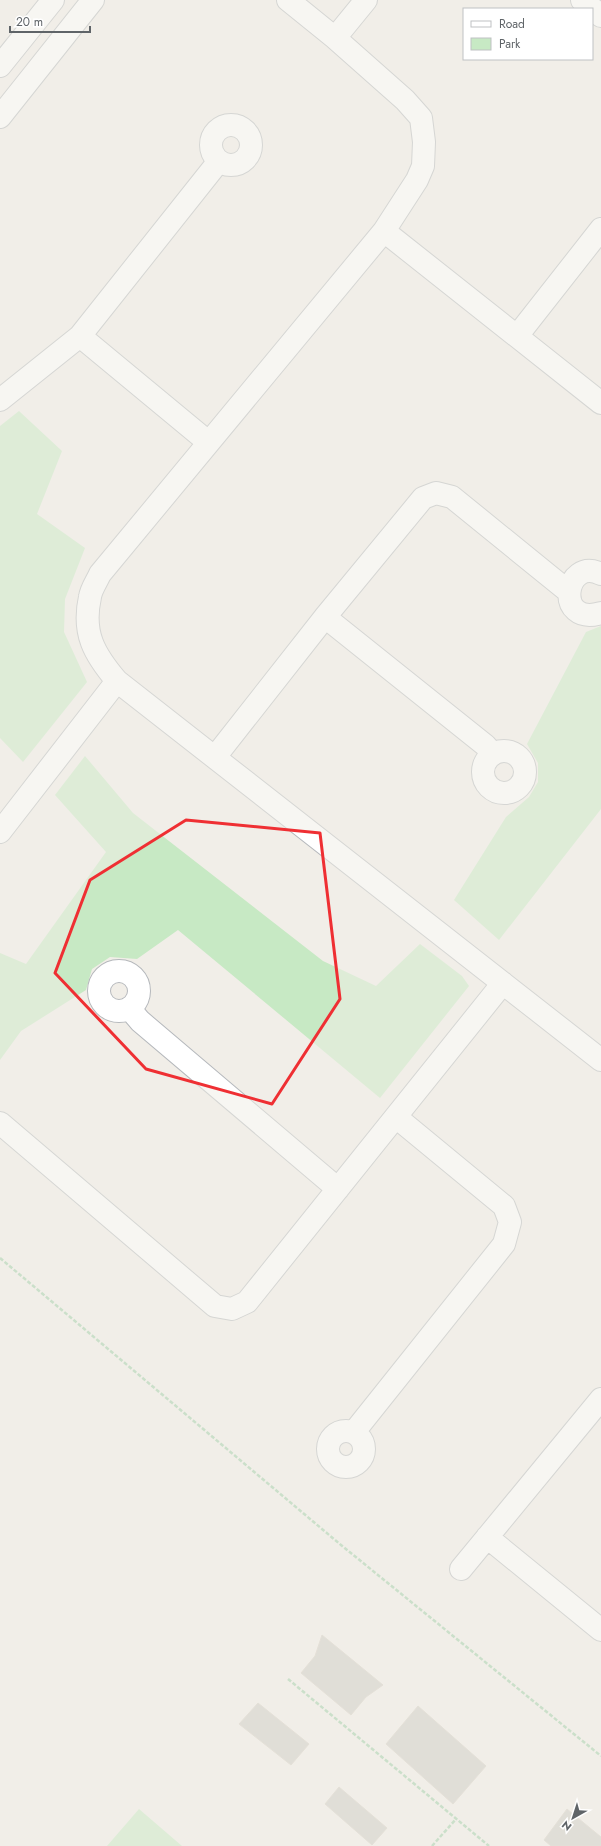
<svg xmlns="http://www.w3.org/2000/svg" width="601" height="1846" font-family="Jost,sans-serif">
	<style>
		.green { fill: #c7e9c4 }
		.building { fill: #ccc9c4; stroke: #d6cfc5 }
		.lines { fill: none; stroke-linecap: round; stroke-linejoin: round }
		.minor-casing { stroke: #b5b8bc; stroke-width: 24 }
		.path { stroke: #9dcda6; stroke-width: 2.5; stroke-dasharray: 4 2; stroke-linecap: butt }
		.minor { stroke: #fff; stroke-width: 22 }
		.marked { fill: none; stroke: #ef2f33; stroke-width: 3; stroke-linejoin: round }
	</style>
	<rect width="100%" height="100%" fill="#f1eee8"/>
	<path class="green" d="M19,411L62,451L37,514L85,548L65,599L64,632L87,682L23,762L0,738V426Z
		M601,626V809L499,940L454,900L506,817L529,797L538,782V763L527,744L586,632Z
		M85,756L133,813L323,961L376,986L420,944L462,976L469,986L380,1098L178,930L137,959L110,957L92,969L86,990L21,1031L0,1060V953L26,964L106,852L55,795Z
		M139,1809L182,1846H107Z"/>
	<path class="building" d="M322,1635L383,1685L366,1697L351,1715L301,1673L315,1656Z
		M258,1703L309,1744L291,1765L239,1724Z
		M418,1706L486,1766L453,1804L386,1744Z
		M339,1787L387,1828L372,1845L325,1804Z
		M567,1809L601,1837V1846H551L544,1840Z"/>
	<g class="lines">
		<g class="minor-casing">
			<path id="minor" d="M288,0L335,38L405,100L421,118L424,142L423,166L417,180L384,231L100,574C97,581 91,589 90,597C82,633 94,654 117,681L601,1060
				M582,0L601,16
				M335,38L366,0
				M0,66L53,0
				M0,117L93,0
				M211 145a20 20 0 1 1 40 0a20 20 0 1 1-40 0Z
				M384,231L601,403
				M80,336L208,442
				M517,336L601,229
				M0,400L80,336L219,161
				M601,574C564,556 554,627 601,613
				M325,617L485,745L493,754
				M483 772a21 21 0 1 1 42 0a21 21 0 1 1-42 0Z
				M215,757L325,617L423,498L436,493L452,497L569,592
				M0,832L117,681
				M99 991a20 20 0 1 1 40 0a20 20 0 1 1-40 0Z
				M129,1008L140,1021L338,1189
				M0,1123L215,1306L232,1309L247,1302L503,983
				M328 1449a18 18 0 1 1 36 0a18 18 0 1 1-36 0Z
				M354,1432L504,1244L510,1222L504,1206L396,1117
				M487,1537L601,1630
				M461,1569L601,1399"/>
		</g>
		<path class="path" d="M0,1258L341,1545L601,1756
			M288,1679L489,1846
			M432,1846L456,1819"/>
		<use href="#minor" class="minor"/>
	</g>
	<path d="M0 0H601V1846H0ZM186,820L320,833L340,999L272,1104L146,1069L55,973L90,880Z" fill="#f1eee8" fill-opacity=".55" fill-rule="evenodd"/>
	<path class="marked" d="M186,820L320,833L340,999L272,1104L146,1069L55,973L90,880Z"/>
	<rect x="463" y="8" width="130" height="52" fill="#ffffff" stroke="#bfc1c3"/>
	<rect x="471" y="21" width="20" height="6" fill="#ffffff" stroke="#bfc1c3"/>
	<text x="499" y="28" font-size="12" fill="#5f6468">Road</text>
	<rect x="471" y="38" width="20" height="12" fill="#c7e9c4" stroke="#bfc1c3"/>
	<text x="499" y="48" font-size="12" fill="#5f6468">Park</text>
	<g transform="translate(573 1818) rotate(219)" stroke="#ffffff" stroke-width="3" paint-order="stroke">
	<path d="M0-3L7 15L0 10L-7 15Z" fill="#5f6468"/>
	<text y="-6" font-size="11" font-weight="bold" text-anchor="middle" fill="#5f6468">N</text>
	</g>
	<path d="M10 26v6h80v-6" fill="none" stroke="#5f6468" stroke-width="2"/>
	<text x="16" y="26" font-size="12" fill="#5f6468" stroke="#ffffff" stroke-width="3" paint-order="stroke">20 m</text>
</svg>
